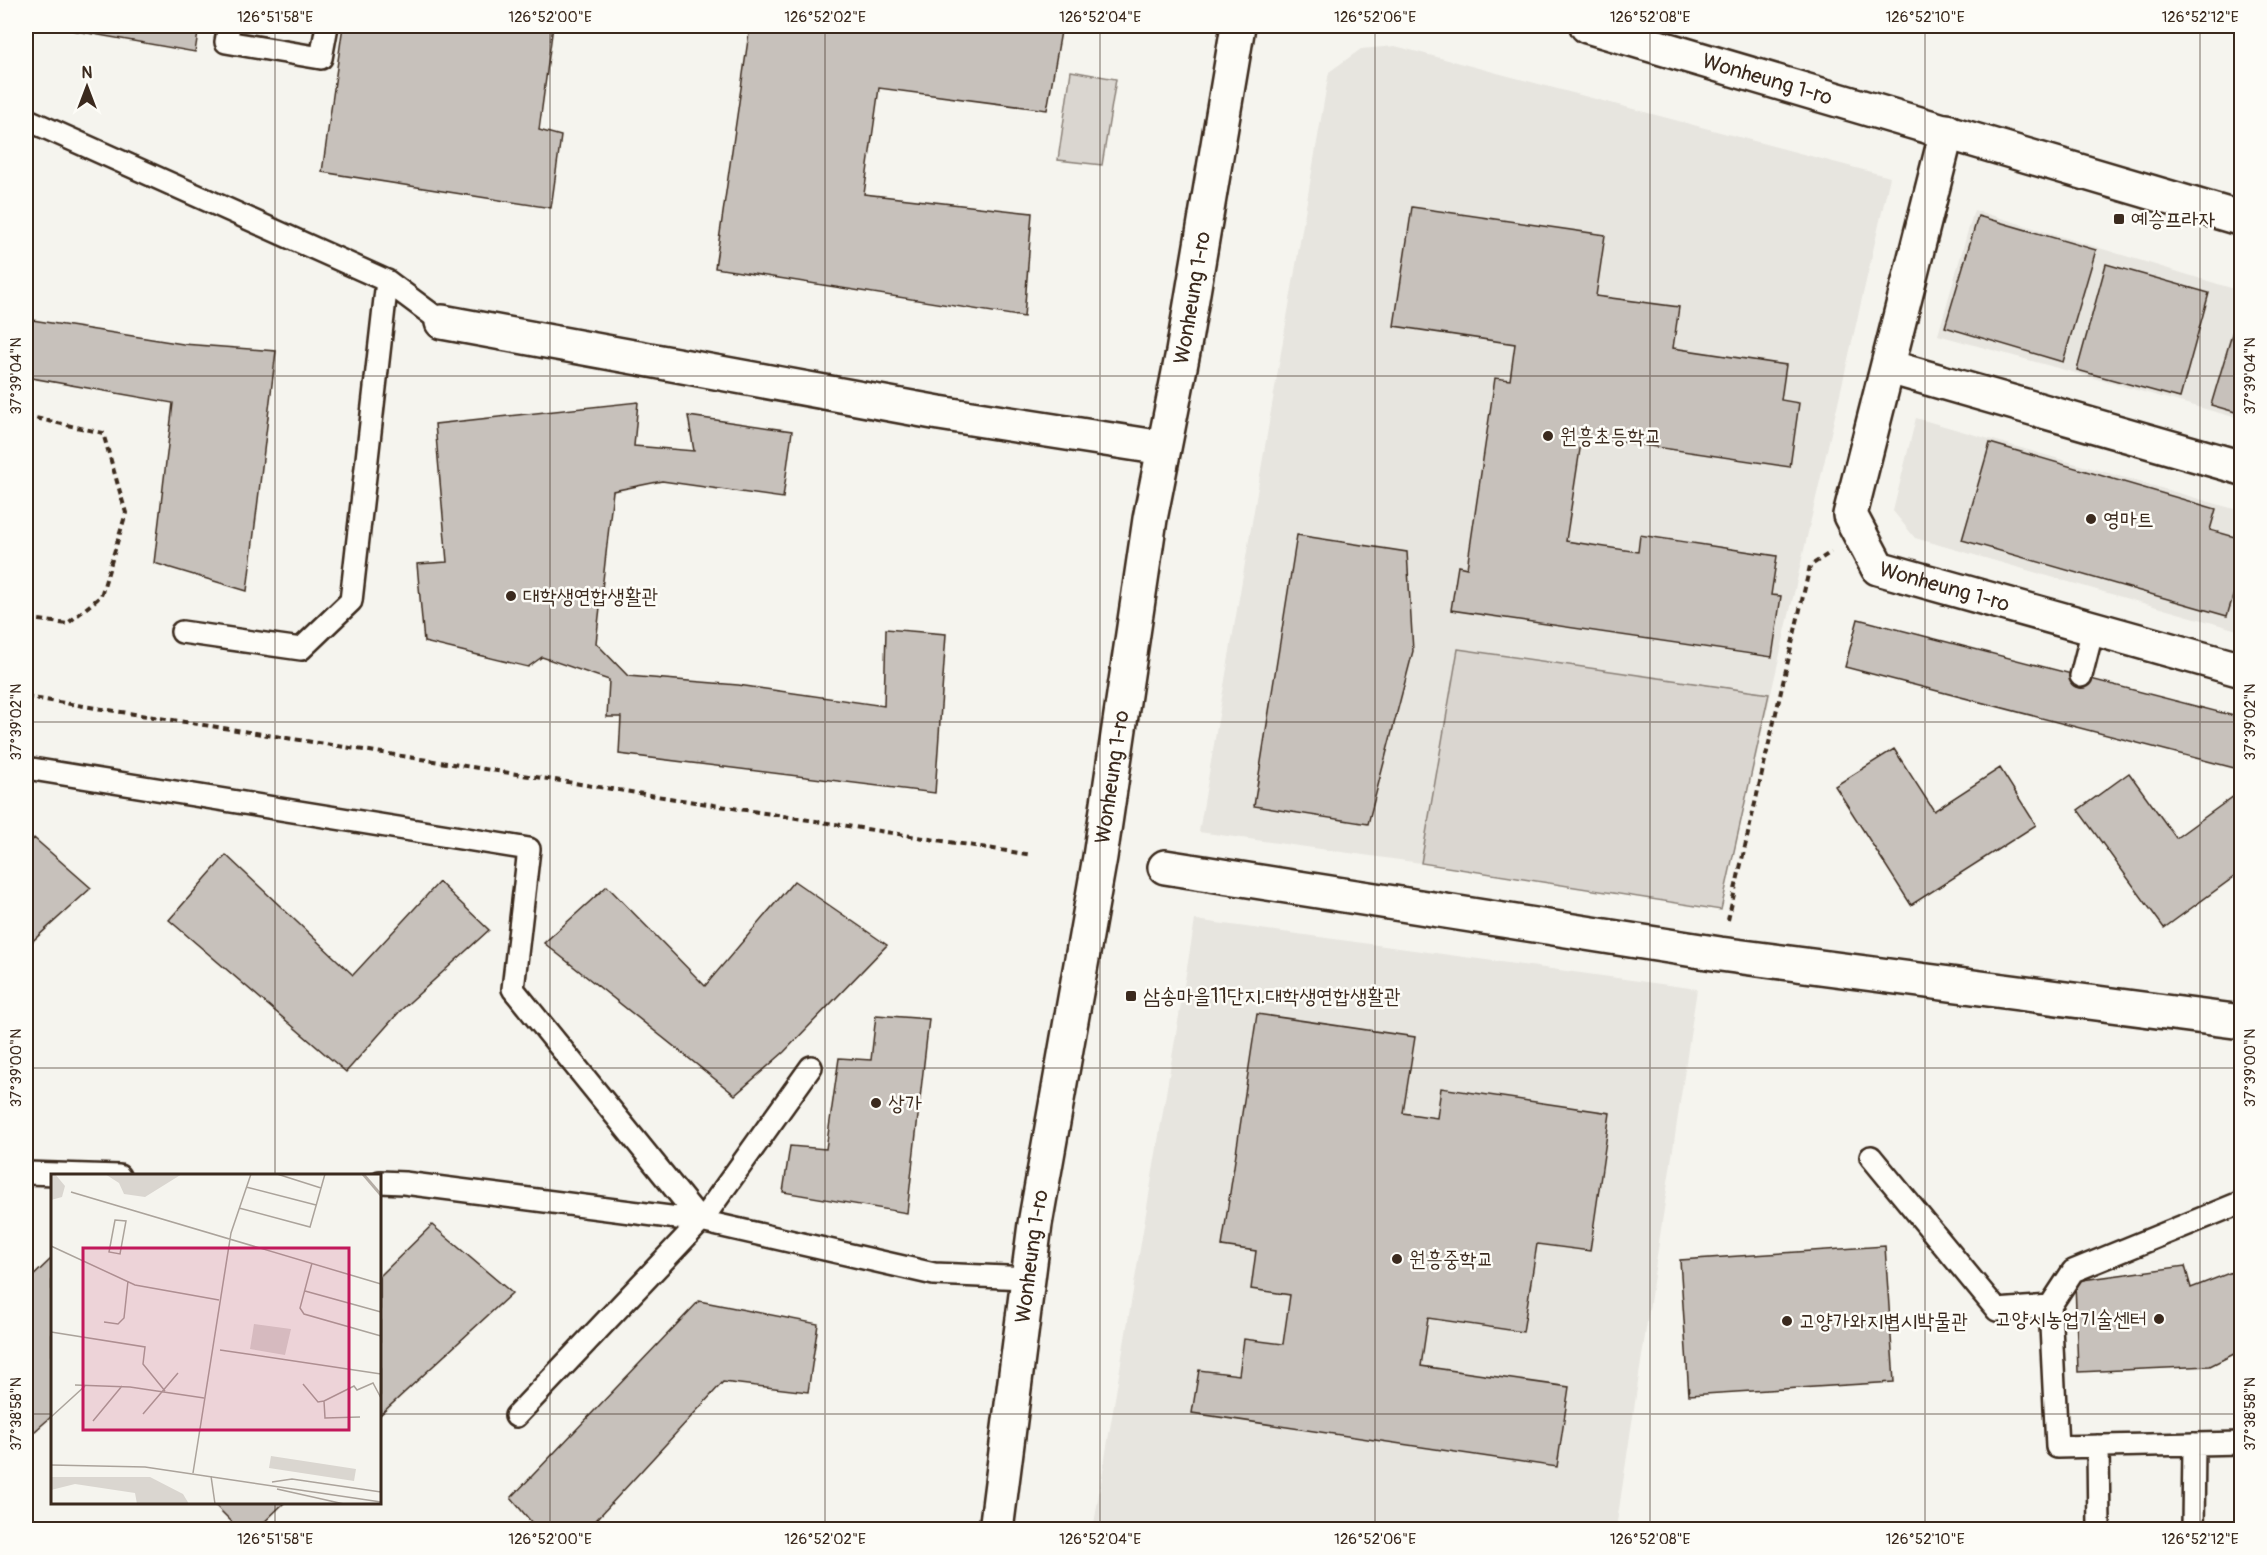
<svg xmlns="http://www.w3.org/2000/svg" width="2267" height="1555" font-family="Pangolin,'Poor Story',sans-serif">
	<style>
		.built { fill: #e7e5df }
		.green { fill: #dad6d0; stroke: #8a8077; stroke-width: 1.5 }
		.building { fill: #c7c1bb; stroke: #3b2a1e; stroke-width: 1.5 }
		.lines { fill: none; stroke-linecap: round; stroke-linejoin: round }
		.service-casing { stroke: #3b2a1e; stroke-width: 26 }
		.pedestrian-casing { stroke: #3b2a1e; stroke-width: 38 }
		.minor-casing { stroke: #3b2a1e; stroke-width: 38 }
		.tertiary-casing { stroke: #3b2a1e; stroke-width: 38 }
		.path { stroke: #3b2a1e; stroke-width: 4; stroke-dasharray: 6 4.5; stroke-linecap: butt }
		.service { stroke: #fdfcf7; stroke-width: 21 }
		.pedestrian { stroke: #fdfcf7; stroke-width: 33 }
		.minor { stroke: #fdfcf7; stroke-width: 33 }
		.tertiary { stroke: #fdfcf7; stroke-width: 33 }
		.ticks { fill: none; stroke: #3b2a1e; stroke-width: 1.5; stroke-opacity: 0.45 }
		.poi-dot { fill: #3b2a1e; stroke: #fdfcf7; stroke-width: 2 }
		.labels { text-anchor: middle; stroke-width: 5; stroke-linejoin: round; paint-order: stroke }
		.street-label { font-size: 21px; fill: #3b2a1e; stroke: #fdfcf7 }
		.poi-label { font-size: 21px; fill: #3b2a1e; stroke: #fdfcf7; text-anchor: start }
		.inset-river { fill: none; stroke: #b4aca4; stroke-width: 3 }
		.inset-road { fill: none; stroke: #aba39b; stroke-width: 1.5 }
		.view { fill: #c2185b; fill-opacity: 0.15; stroke: #c2185b; stroke-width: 3 }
		.inset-edge { fill: none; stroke: #3b2a1e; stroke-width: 3 }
		.neatline { fill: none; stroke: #3b2a1e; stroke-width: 2 }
		.ticks-label { font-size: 15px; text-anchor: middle; fill: #3b2a1e }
	</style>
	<rect width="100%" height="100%" fill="#f5f4ee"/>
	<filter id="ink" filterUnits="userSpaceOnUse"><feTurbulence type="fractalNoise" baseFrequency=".0167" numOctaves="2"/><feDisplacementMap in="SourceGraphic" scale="12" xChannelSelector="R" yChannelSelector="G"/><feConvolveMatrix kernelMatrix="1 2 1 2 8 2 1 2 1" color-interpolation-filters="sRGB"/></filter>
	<g filter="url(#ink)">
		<path class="built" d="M1395,46L1890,177L1721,910L1421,863L1199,832L1329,72L1361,49Z
			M1974,210L2241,291V419L1938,335Z
			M1916,418L2241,511V631L1915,538L1893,511Z
			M1195,920L1697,989L1616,1529L1093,1530Z"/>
		<path class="green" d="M1071,71L1116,79L1102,165L1058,160Z
			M1458,649L1769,694L1721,910L1421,863Z"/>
		<path class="building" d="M48,26H199L195,52Z
			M343,26H553L539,130L561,136L551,208L322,172Z
			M750,26H1062L1047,110L879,88L864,194L1032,213L1024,317L715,268Z
			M1412,207L1605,235L1596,296L1679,307L1673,348L1786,365L1781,400L1799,403L1790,467L1582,436L1566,541L1638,552L1640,535L1777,556L1771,595L1781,596L1772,657L1451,610L1458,566L1467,568L1495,378L1510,380L1515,344L1394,326Z
			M1978,216L2096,250L2063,362L1945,327Z
			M2106,264L2209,293L2180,398L2077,370Z
			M2240,307L2242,308V414L2211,405Z
			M26,319L183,344L276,351L247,591L154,563L173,403L26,377Z
			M638,402L634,446L694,451L688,416L792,431L783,498L662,481L613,491L596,643L628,676L738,685L884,706L886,629L946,634L935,793L619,754L621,717H607L609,680L542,657L528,667L424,642L417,564L447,562L435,424Z
			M1990,443L2216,509L2210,530L2242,539V567L2227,616L1962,540Z
			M1297,535L1407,552L1413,651L1368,824L1254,806Z
			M1858,619L2242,718V770L1845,667Z
			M1894,749L1934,811L2000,768L2036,825L1911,905L1835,786Z
			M2129,773L2176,838L2234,796L2242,806V871L2164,928L2078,810Z
			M34,838L91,888L26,947V848Z
			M226,855L353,975L439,882L489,930L400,1011L346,1072L169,920Z
			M794,881L887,945L784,1052L735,1095L544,943L607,886L705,986Z
			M1257,1014L1415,1037L1403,1113L1437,1118L1441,1088L1610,1113L1590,1251L1537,1244L1523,1332L1428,1318L1421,1366L1569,1387L1557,1467L1192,1413L1199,1370L1239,1375L1244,1339L1283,1344L1290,1295L1251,1289L1256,1251L1222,1246Z
			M876,1015L929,1019L907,1213L783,1192L790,1146L826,1149L839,1058L871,1060Z
			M432,1225L512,1293L380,1415V1276Z
			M1885,1246L1894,1382L1689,1395L1680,1260Z
			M52,1258V1416L26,1439V1283Z
			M2185,1266L2191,1288L2242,1268V1350L2210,1366L2078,1372L2075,1281Z
			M699,1301L818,1324L808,1392L723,1382L587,1530H538L511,1498Z
			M212,1502H285L256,1530H240Z"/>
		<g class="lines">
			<g class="service-casing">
				<path id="service" d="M229,26L226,42L321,58L327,26
					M26,119L387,281L442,322
					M182,632L301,649L351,601L387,281
					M2081,676L2093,629
					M26,768L529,849L513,989L701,1221
					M1871,1157L1997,1310L2050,1306
					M26,1173L119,1176
					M380,1182L404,1183L701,1221L934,1274L1028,1278
					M2242,1202L2073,1271L2050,1306L2057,1447L2242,1443
					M516,1416L701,1221L811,1067
					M2098,1446L2099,1530
					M2193,1530L2194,1444"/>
			</g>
			<g class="pedestrian-casing">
				<path id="pedestrian" d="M1165,867L1720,954L2242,1022"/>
			</g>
			<g class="minor-casing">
				<g id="minor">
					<path id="s1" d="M1947,131L1850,515L1878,568L2242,670"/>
					<path d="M442,322L939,413L1163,448"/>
					<path d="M1889,367L2242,468"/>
				</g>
			</g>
			<g class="tertiary-casing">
				<g id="tertiary">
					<path id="s2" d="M1587,26L2242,219"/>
					<path id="s3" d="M996,1530L1035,1224L1100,857L1150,519L1183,352L1238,26"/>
				</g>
			</g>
			<path class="path" d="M26,416L103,433L126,513L101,596L67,624L26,618
				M26,697L1032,855
				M1728,920L1810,566L1831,552"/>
			<use href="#service" class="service"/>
			<use href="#pedestrian" class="pedestrian"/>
			<use href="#minor" class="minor"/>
			<use href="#tertiary" class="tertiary"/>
		</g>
	</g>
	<path class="ticks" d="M275,26V1176M550,26V1530M825,26V1530M1100,26V1530M1375,26V1530M1650,26V1530M1925,26V1530M2200,26V1530M26,31H2242M26,376H2242M26,722H2242M26,1068H2242M26,1414H52M380,1414H2242M275,1502V1530"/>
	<g class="poi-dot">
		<rect x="2113" y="213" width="12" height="12" rx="3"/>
		<circle cx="1548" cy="436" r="6"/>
		<circle cx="2091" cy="519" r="6"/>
		<circle cx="511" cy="596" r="6"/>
		<rect x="1125" y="990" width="12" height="12" rx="3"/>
		<circle cx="876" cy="1103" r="6"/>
		<circle cx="1397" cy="1259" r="6"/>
		<circle cx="2159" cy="1319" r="6"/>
		<circle cx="1787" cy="1321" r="6"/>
	</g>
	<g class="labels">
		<g class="street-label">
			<text dy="7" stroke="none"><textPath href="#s2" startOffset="188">Wonheung 1-ro</textPath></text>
			<text dy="7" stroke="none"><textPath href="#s3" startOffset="1248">Wonheung 1-ro</textPath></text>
			<text dy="7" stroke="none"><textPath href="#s1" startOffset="525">Wonheung 1-ro</textPath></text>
			<text dy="7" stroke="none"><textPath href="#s3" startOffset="762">Wonheung 1-ro</textPath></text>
			<text dy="7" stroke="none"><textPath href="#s3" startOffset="276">Wonheung 1-ro</textPath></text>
		</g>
		<g class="poi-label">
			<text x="2131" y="226">예승프라자</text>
			<text x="1560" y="443">원흥초등학교</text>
			<text x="2103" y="526">영마트</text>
			<text x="523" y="603">대학생연합생활관</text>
			<text x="1143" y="1003">삼송마을11단지.대학생연합생활관</text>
			<text x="888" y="1110">상가</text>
			<text x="1409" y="1266">원흥중학교</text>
			<text x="2147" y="1326" text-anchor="end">고양시농업기술센터</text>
			<text x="1799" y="1328">고양가와지볍시박물관</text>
		</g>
	</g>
	<g transform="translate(51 1174)">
		<rect width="330" height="330" fill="#f5f4ee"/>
		<path d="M4,0L14,12L11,23L0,26V0ZM54,0H131L94,23L73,20L68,9ZM203,150L240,155L234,181L199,175ZM220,282L305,295L303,307L218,294ZM0,303H99L132,320L138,330H86L84,319L24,310L0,316Z" fill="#dad6d0"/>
		<path class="inset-river" d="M312,0L330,21"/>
		<path class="inset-road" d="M226,0L270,14M195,13L265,31M20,18L330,110M188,34L259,53L274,0M64,46L75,47L69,80L58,78ZM0,72L84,111L168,126M261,89L249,134L253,140L330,162M254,117L330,138M53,148L67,150L73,144L77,107M0,158L94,173L92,190L114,217M169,176L330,200M252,210L267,228L273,227M24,211L79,213L153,224M92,240L127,199M0,243L34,212M309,243L274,244L273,227L303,212L306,216L322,209L330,224M42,247L71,212M0,291L94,293L330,328M142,299L180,59L200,0M160,302L164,330M221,308L241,305L330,318M226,315L293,330"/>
		<path class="view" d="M32,74H298V256H32Z"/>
		<rect width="330" height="330" class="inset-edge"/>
	</g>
	<rect width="2267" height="1555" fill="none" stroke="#fdfcf7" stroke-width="66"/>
	<g transform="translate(87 87)" stroke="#fdfcf7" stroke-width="4.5" paint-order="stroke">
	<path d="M0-4.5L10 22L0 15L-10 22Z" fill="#3b2a1e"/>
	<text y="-9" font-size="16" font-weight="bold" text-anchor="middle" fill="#3b2a1e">N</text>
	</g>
	<rect x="33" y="33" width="2201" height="1489" class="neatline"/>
	<g class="ticks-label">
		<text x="275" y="22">126°51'58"E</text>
		<text x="550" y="22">126°52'00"E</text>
		<text x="825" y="22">126°52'02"E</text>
		<text x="1100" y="22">126°52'04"E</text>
		<text x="1375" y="22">126°52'06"E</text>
		<text x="1650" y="22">126°52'08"E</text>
		<text x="1925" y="22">126°52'10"E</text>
		<text x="2200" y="22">126°52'12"E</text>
		<text transform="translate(16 376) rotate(-90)" y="5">37°39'04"N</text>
		<text transform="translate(2250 376) rotate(-90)" y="5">37°39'04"N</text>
		<text transform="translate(16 722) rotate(-90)" y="5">37°39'02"N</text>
		<text transform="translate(2250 722) rotate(-90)" y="5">37°39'02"N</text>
		<text transform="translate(16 1068) rotate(-90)" y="5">37°39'00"N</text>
		<text transform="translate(2250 1068) rotate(-90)" y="5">37°39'00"N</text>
		<text transform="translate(16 1414) rotate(-90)" y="5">37°38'58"N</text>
		<text transform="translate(2250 1414) rotate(-90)" y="5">37°38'58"N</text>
		<text x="275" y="1544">126°51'58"E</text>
		<text x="550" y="1544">126°52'00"E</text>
		<text x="825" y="1544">126°52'02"E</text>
		<text x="1100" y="1544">126°52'04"E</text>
		<text x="1375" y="1544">126°52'06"E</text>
		<text x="1650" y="1544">126°52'08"E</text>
		<text x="1925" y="1544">126°52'10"E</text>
		<text x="2200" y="1544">126°52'12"E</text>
	</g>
</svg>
